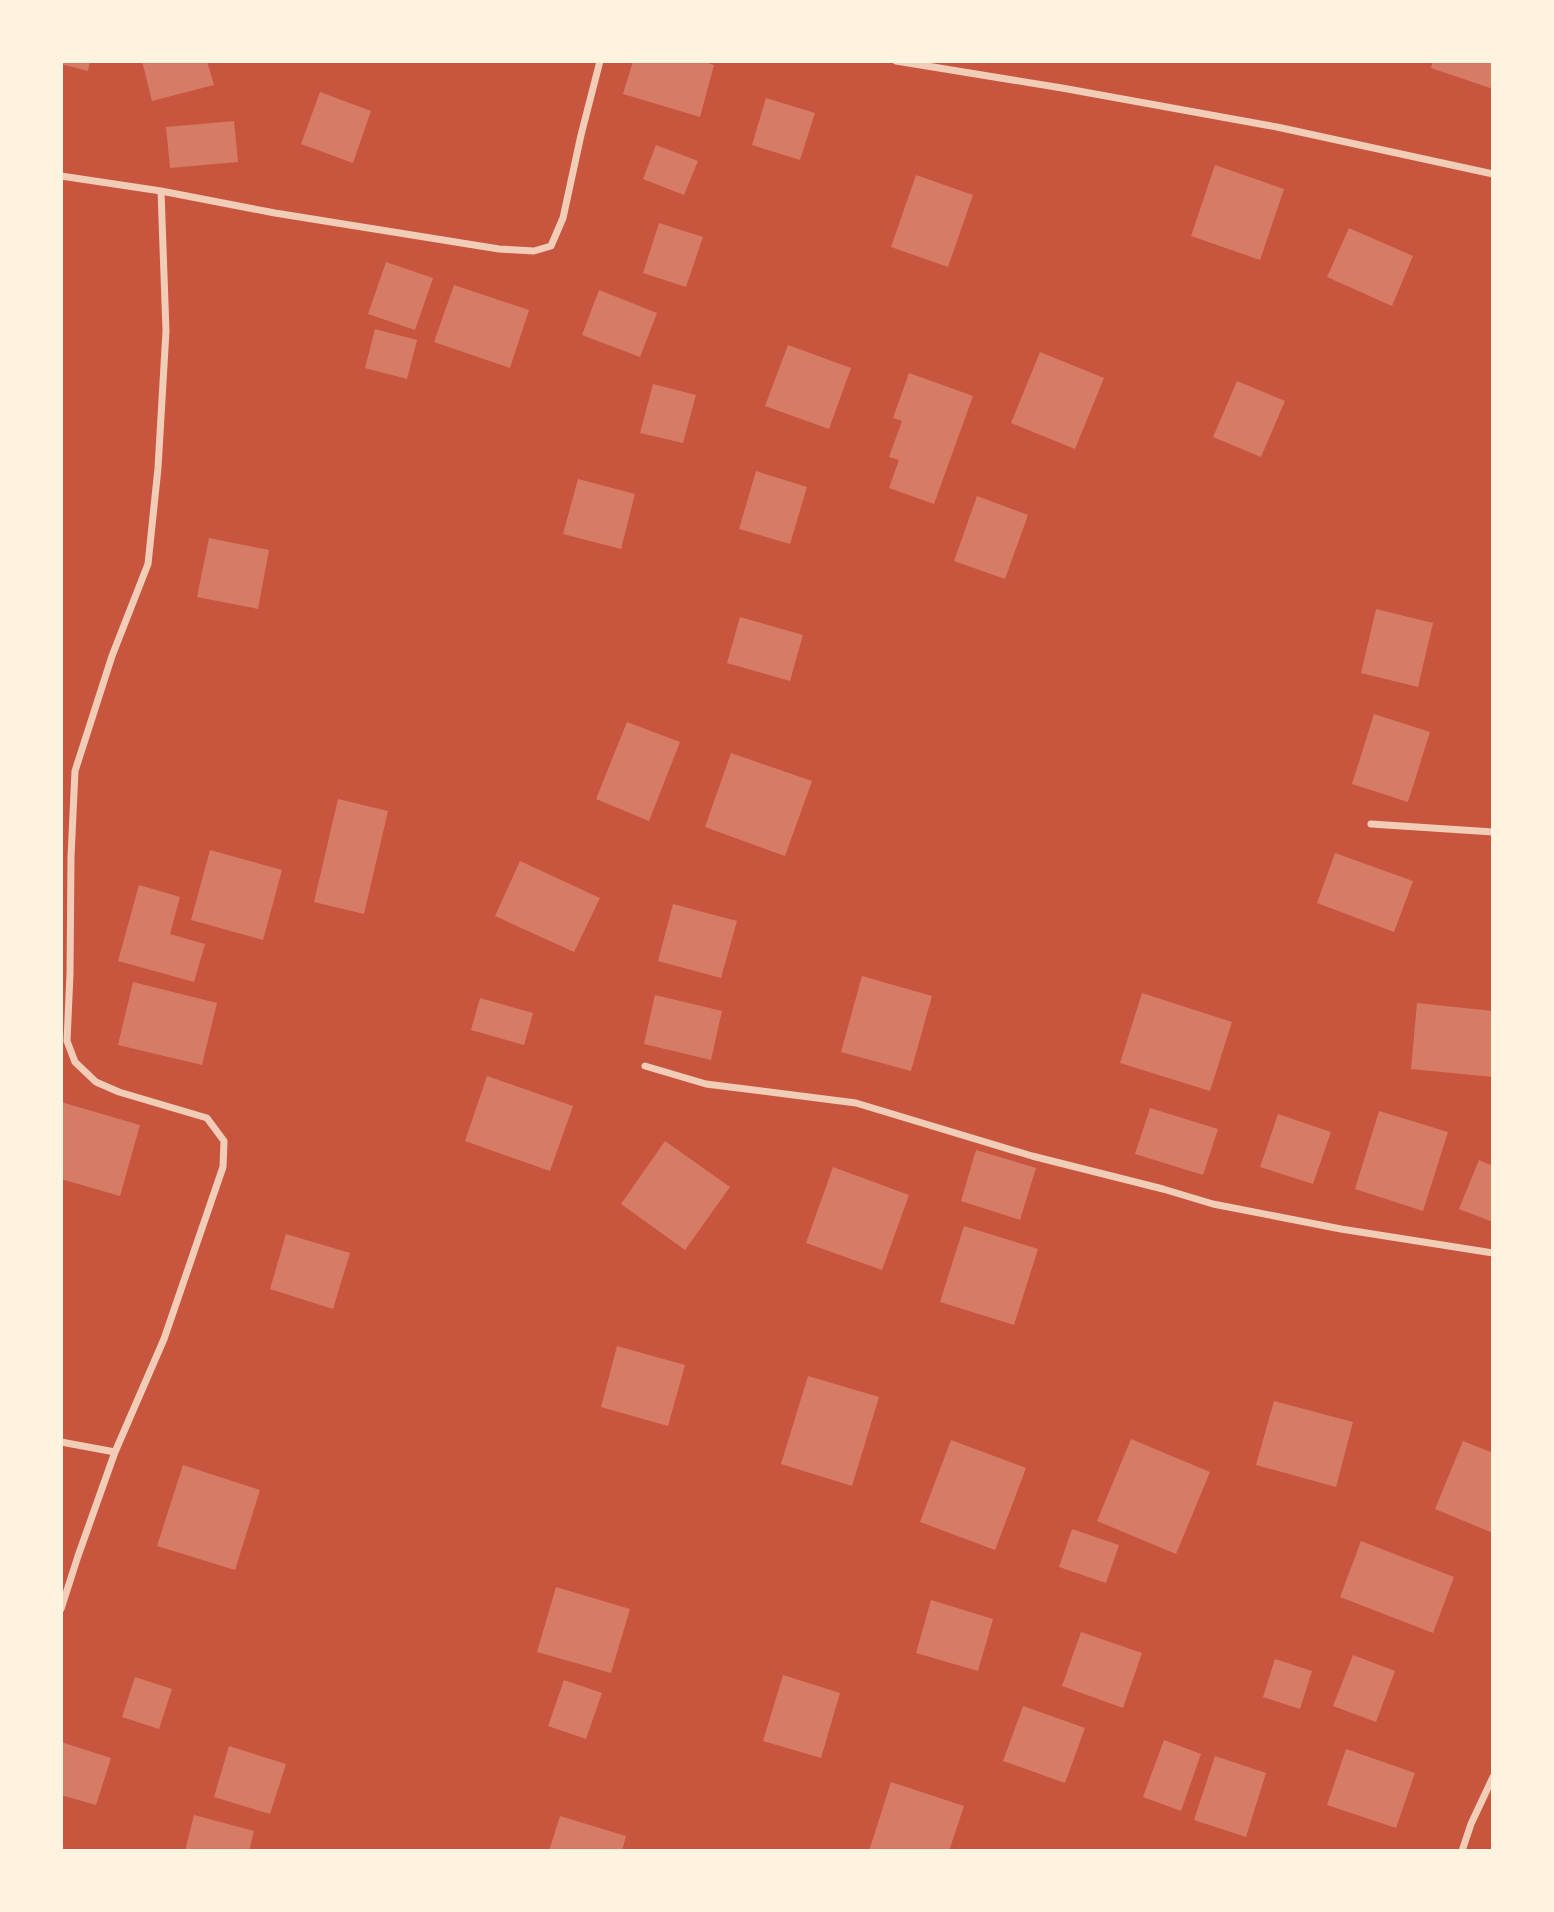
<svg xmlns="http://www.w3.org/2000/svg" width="1554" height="1912" font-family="Jost,sans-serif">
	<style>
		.building { fill: #d67c66 }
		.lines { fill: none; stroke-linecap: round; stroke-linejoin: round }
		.minor { stroke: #f1ccb7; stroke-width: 7 }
	</style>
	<rect width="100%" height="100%" fill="#c8553d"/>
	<path class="building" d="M61,61H90L88,71L61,64Z
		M142,61H207L214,85L152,101Z
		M633,61H701L714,65L700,117L623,94Z
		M1433,61H1493V89L1431,68Z
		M320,92L371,111L353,163L301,144Z
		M766,98L815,113L800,160L752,145Z
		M234,121L238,162L170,168L166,127Z
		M656,145L698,161L684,195L643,179Z
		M1215,165L1284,189L1260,260L1191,236Z
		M916,175L973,195L948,267L891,247Z
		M659,223L703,237L686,287L643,273Z
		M1349,228L1413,256L1392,306L1327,277Z
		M386,262L433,278L415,330L368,314Z
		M454,285L529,310L510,368L434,342Z
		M599,290L657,313L640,357L582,335Z
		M375,329L417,340L407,379L365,368Z
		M788,345L851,368L829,429L765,406Z
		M1040,352L1104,378L1075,449L1011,423Z
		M909,373L973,396L934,504L889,488L899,460L889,457L902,421L893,418Z
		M1237,381L1285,401L1261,457L1213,437Z
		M653,384L696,395L683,443L640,433Z
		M756,471L807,487L790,544L739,529Z
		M578,479L635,494L621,549L563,534Z
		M977,496L1028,515L1005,579L954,561Z
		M209,538L269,550L258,609L197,597Z
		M1376,609L1433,623L1418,687L1361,673Z
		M740,617L803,635L790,681L727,663Z
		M1374,714L1430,732L1408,802L1352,784Z
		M627,722L680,742L649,821L596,799Z
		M731,753L812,781L785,856L705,827Z
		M338,799L388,811L364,914L314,902Z
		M210,850L282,870L263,940L191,920Z
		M1335,853L1413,881L1394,932L1317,903Z
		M520,861L600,898L574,952L495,916Z
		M139,885L180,897L170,934L205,944L194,982L118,961Z
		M673,904L737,921L721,978L658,961Z
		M862,976L932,996L911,1071L841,1052Z
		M133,982L217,1003L202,1065L118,1045Z
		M1142,993L1232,1022L1210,1091L1120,1063Z
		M655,995L722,1011L711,1060L644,1044Z
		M480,998L533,1013L524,1045L471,1030Z
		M1417,1003L1493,1011V1077L1411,1069Z
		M487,1076L573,1106L550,1171L465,1141Z
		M61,1102L140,1125L120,1196L61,1179Z
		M1150,1108L1218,1129L1203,1175L1135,1154Z
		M1379,1111L1448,1132L1423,1211L1355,1189Z
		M1278,1114L1331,1132L1313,1184L1260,1167Z
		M665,1141L730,1187L685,1250L621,1204Z
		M976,1150L1036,1168L1020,1220L961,1201Z
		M1479,1160L1493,1166V1222L1459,1209Z
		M833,1167L909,1195L882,1270L806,1243Z
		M964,1226L1038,1249L1014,1325L940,1302Z
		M286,1234L350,1253L333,1309L270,1289Z
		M617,1346L685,1365L668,1426L601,1407Z
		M808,1376L879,1397L852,1486L781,1464Z
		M1274,1401L1353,1422L1336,1487L1256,1465Z
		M1131,1439L1210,1472L1176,1554L1097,1521Z
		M951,1440L1026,1468L995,1550L920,1522Z
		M1463,1441L1493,1453V1533L1435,1509Z
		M183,1465L260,1490L235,1570L157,1546Z
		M1072,1529L1119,1545L1106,1583L1059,1567Z
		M1361,1541L1454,1577L1433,1633L1340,1597Z
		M556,1587L630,1609L611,1673L537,1652Z
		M931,1600L993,1619L978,1671L916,1653Z
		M1081,1632L1142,1653L1123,1708L1062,1686Z
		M1353,1655L1395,1671L1376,1722L1333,1706Z
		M1275,1659L1312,1671L1300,1709L1263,1697Z
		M783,1675L840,1693L821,1758L763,1741Z
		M135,1677L172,1689L159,1729L122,1717Z
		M564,1680L602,1693L586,1739L548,1726Z
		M1023,1706L1085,1728L1065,1783L1003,1761Z
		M1164,1740L1201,1754L1181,1811L1143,1797Z
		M61,1742L111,1758L96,1805L61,1795Z
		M229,1746L286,1764L270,1814L214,1797Z
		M1346,1749L1415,1773L1396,1828L1327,1805Z
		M1215,1756L1266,1773L1246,1837L1194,1820Z
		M891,1782L964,1806L949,1851H869Z
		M194,1815L254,1831L249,1851H185Z
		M560,1816L626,1836L622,1851H549Z"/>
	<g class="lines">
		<path class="minor" d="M896,61L1062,88L1277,127L1493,174
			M61,176L161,191
			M1371,824L1493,832
			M645,1066L706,1084L856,1103L1032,1156L1163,1189L1213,1204L1341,1229L1493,1253
			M61,1442L115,1452
			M61,1609L78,1556L115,1452L164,1339L223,1167L224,1141L207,1118L119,1092L96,1082L75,1062L67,1041L70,974L71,857L75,771L112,656L148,564L158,468L166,331L161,191L275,213L499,249L534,251L551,246L563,218L581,135L600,61
			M1462,1851L1471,1824L1493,1777"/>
	</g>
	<rect width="1554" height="1912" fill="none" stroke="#fff3e0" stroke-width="126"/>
</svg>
